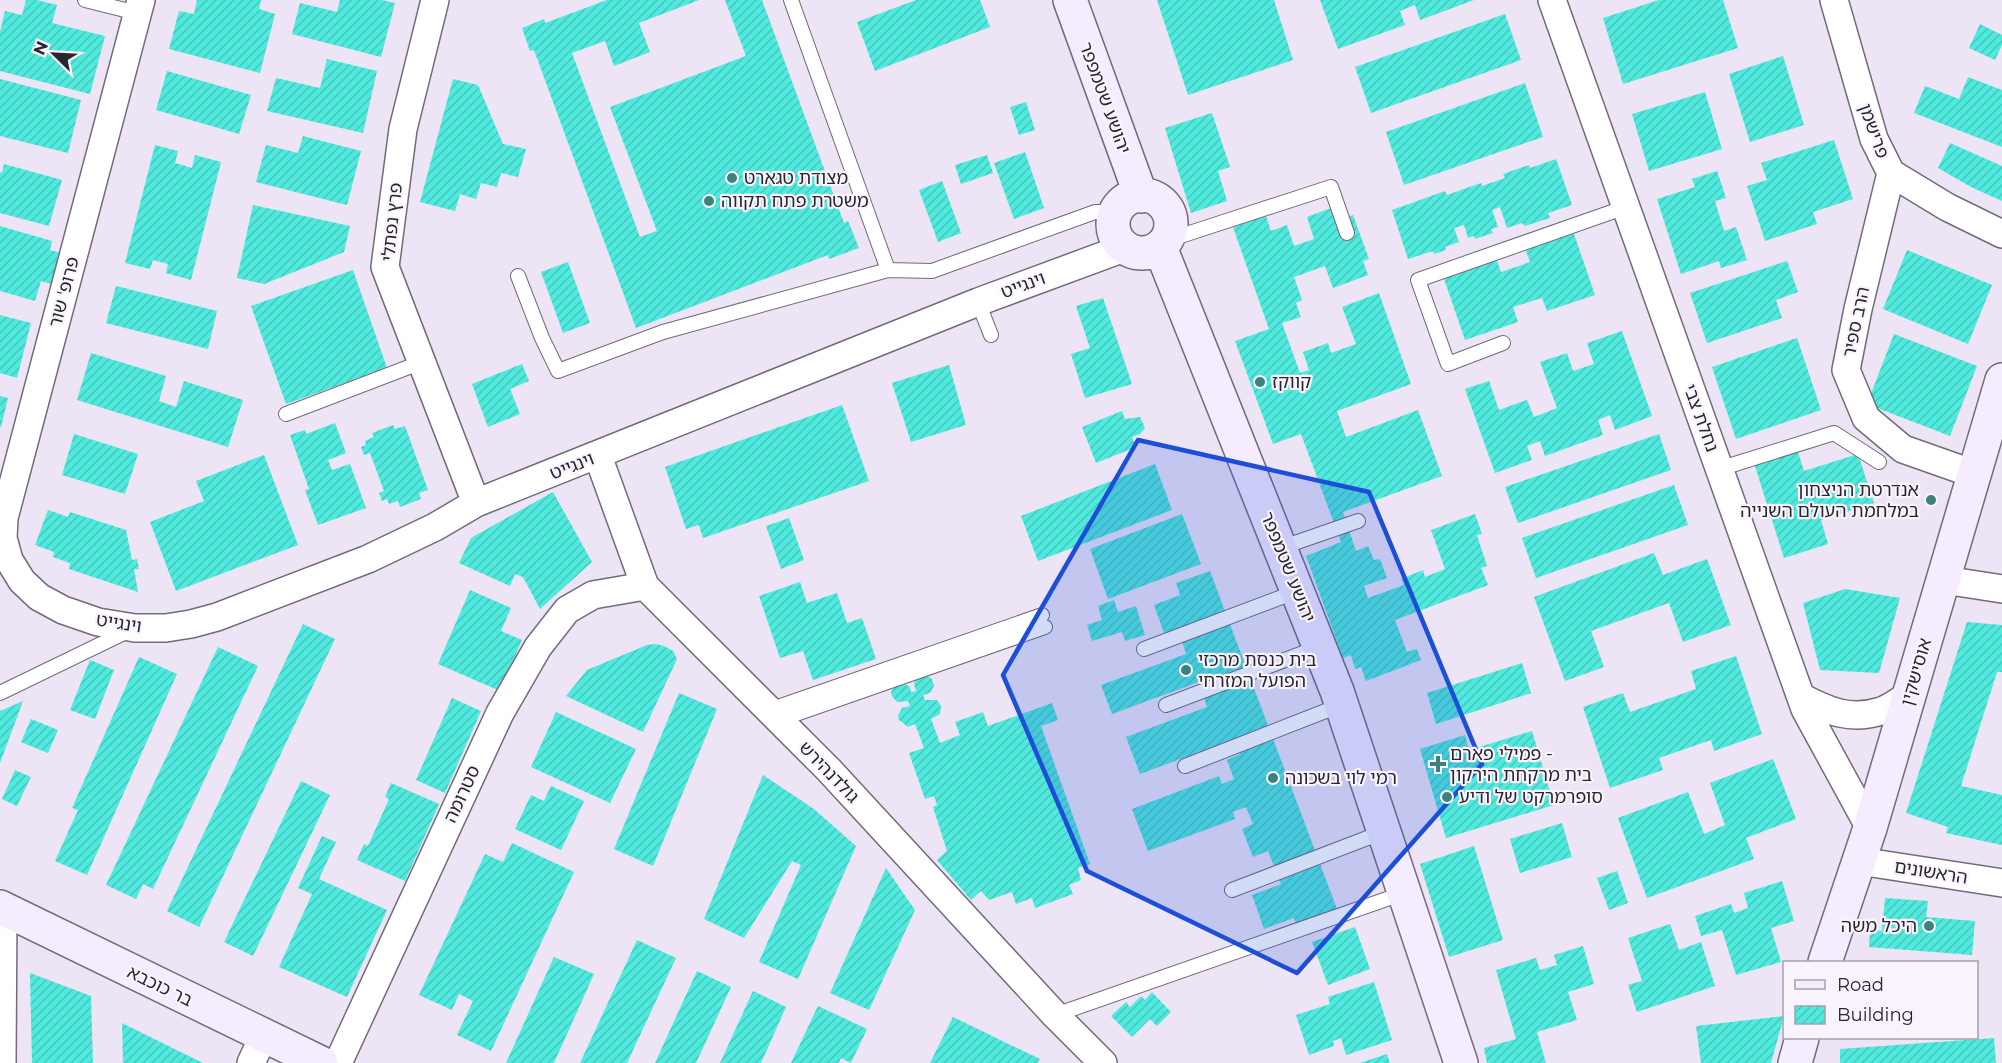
<svg xmlns="http://www.w3.org/2000/svg" width="2002" height="1063" font-family="Montserrat,'Noto Sans Hebrew',sans-serif">
	<style>
		.building { fill: url(#building-hatch) }
		.lines { fill: none; stroke-linecap: round; stroke-linejoin: round }
		.lane-casing { stroke: #726b79; stroke-width: 16 }
		.street-casing { stroke: #726b79; stroke-width: 30 }
		.secondary-casing { stroke: #726b79; stroke-width: 36 }
		.lane { stroke: #fff; stroke-width: 14 }
		.street { stroke: #fff; stroke-width: 27 }
		.secondary { stroke: #f5ecff; stroke-width: 33 }
		.marked { fill: #1d4ed8; fill-opacity: 0.2; stroke: #1d4ed8; stroke-width: 4.5; stroke-linejoin: round }
		.poi-dot { fill: #3b827c; stroke: #f8f3fd; stroke-width: 2 }
		.labels { text-anchor: middle; stroke-width: 4.5; stroke-linejoin: round; paint-order: stroke }
		.street-label { font-size: 18px; fill: #28252b; stroke: #f8f3fd }
		.poi-label { font-size: 18px; fill: #28252b; stroke: #f8f3fd; text-anchor: start }
	</style>
	<defs>
		<pattern id="building-hatch" width="6" height="6" patternUnits="userSpaceOnUse" patternTransform="scale(1.5)"><rect width="6" height="6" fill="#50e9dd"/><path d="M-1 1l2-2M0 6l6-6M5 7l2-2" fill="none" stroke="#46c8be"/></pattern>
	</defs>
	<rect width="100%" height="100%" fill="#ede4f5"/>
	<path class="building" d="M26,0H37L57,5L52,23L105,36L90,94L0,71V32L5,11L22,15Z
		M197,0H261L259,9L275,14L260,73L169,49L179,11L194,14Z
		M340,0H382L395,3L381,57L292,34L300,3L337,12Z
		M607,0H699L639,23L650,52L614,66L605,41L572,53L640,237L657,231L610,107L746,56L725,0H762L844,223L848,221L859,248L829,259L828,255L636,328L534,50L530,51L522,28L544,19L545,23Z
		M916,0H980L990,27L875,71L857,22Z
		M1157,0H1274L1293,60L1188,95Z
		M1320,0H1474L1420,20L1415,5L1400,11L1405,25L1338,49Z
		M1659,0H1723L1738,48L1623,84L1603,18Z
		M1505,14L1521,60L1371,113L1355,67Z
		M1980,24L2002,35V45L1995,60L1969,48Z
		M1783,56L1804,125L1750,142L1729,74Z
		M327,59L377,71L363,133L267,111L276,78L320,88Z
		M167,71L251,95L239,134L156,110Z
		M1968,77L2002,90V147L1914,113L1925,86L1959,99Z
		M0,79L81,100L68,153L0,136Z
		M453,79L478,85L503,144L526,149L518,177L501,173L497,187L481,183L476,199L460,194L455,211L420,202Z
		M1525,83L1543,137L1404,185L1386,132Z
		M1705,92L1722,149L1649,171L1632,114Z
		M1026,102L1035,130L1019,135L1010,107Z
		M1212,113L1230,167L1218,171L1227,201L1191,213L1165,128Z
		M303,136L361,151L347,205L256,182L266,145L298,153Z
		M1834,140L1853,199L1813,212L1817,224L1765,241L1747,186L1767,180L1761,163Z
		M1950,143L2002,166V201L1971,187L1938,168Z
		M155,145L178,151L175,163L192,168L195,155L221,162L191,280L166,273L168,264L153,260L150,269L125,263Z
		M1025,152L1044,208L1014,219L994,163Z
		M987,155L993,173L961,184L955,165Z
		M1556,159L1572,205L1548,213L1550,218L1525,226L1522,223L1507,228L1500,207L1492,210L1498,227L1491,229L1493,233L1475,239L1474,236L1468,238L1464,225L1454,228L1459,242L1445,247L1446,250L1434,254L1433,251L1408,259L1392,210L1445,191L1447,195L1481,183L1482,186L1505,178L1503,174L1529,165L1530,168Z
		M4,164L62,180L49,226L0,213V172L2,173Z
		M1717,171L1726,198L1715,201L1724,231L1736,227L1747,260L1721,268L1719,261L1681,274L1657,199L1695,187L1692,179Z
		M942,181L961,233L938,242L919,190Z
		M1262,204L1271,231L1287,225L1294,246L1314,239L1307,217L1342,204L1347,217L1353,215L1369,259L1363,261L1368,275L1333,288L1325,266L1294,277L1302,300L1296,303L1301,317L1282,323L1300,373L1309,370L1303,352L1328,343L1331,353L1356,344L1342,307L1379,293L1411,384L1337,411L1346,437L1418,410L1442,476L1343,512L1356,551L1368,546L1374,560L1380,559L1387,578L1364,586L1368,598L1404,585L1401,579L1423,570L1425,577L1445,569L1431,530L1475,514L1482,534L1477,535L1487,566L1481,568L1488,585L1395,620L1407,652L1417,649L1421,660L1366,681L1361,667L1355,669L1351,655L1343,658L1306,556L1341,542L1301,434L1273,444L1235,341L1269,329L1229,216Z
		M253,205L350,226L344,252L264,284L237,278Z
		M0,226L52,241L50,250L61,253L52,284L41,281L35,301L0,291Z
		M1573,231L1595,295L1547,311L1542,298L1513,307L1518,322L1465,340L1443,276L1496,258L1501,272L1530,262L1525,248Z
		M1907,250L1992,285L1968,344L1883,309Z
		M1787,261L1798,292L1776,300L1782,318L1707,343L1690,293Z
		M568,262L590,323L563,333L541,272Z
		M353,270L387,368L286,404L251,306Z
		M116,286L217,311L208,349L106,323Z
		M1103,298L1132,384L1085,398L1071,354L1090,348L1076,306Z
		M0,315L31,323L17,378L0,373Z
		M1622,331L1652,416L1615,430L1610,415L1598,420L1603,435L1545,456L1540,441L1527,446L1532,460L1495,473L1465,389L1489,381L1499,410L1527,400L1534,417L1557,408L1540,362L1567,353L1573,371L1594,364L1587,343Z
		M1894,334L1977,366L1950,436L1867,404Z
		M1797,338L1821,410L1736,439L1712,367Z
		M91,353L166,376L159,401L176,407L184,381L243,400L228,447L77,400Z
		M522,364L529,381L510,389L520,414L488,427L472,384Z
		M949,365L966,425L911,442L892,383Z
		M0,396L8,398L1,427H0Z
		M842,405L869,481L703,538L699,525L686,529L665,467Z
		M1122,411L1125,419L1140,417L1145,428L1140,434L1132,437L1136,447L1096,463L1082,427Z
		M335,423L346,453L328,460L332,470L350,464L366,508L318,525L305,490L309,489L290,435L305,430L306,434Z
		M393,425L395,429L405,426L428,490L419,493L421,499L400,507L398,501L389,504L387,499L382,501L379,493L384,491L370,453L364,455L361,447L366,445L365,441L374,437L372,433Z
		M74,434L138,454L125,494L62,475Z
		M1659,434L1671,470L1518,523L1505,487Z
		M1797,449L1804,471L1858,454L1874,503L1821,520L1828,544L1784,558L1754,463Z
		M264,455L298,545L176,591L150,522L204,501L196,481Z
		M1155,464L1172,510L1038,561L1021,516Z
		M1674,485L1688,525L1536,578L1522,538Z
		M553,492L592,562L540,609L523,577L515,574L510,586L459,563L471,538Z
		M48,510L68,517L70,512L126,530L132,560L137,559L139,569H134L138,592L69,569L70,563L53,557L54,552L35,545Z
		M1182,514L1201,564L1108,599L1090,549Z
		M789,518L804,560L781,569L766,526Z
		M1654,553L1663,575L1707,559L1731,625L1683,642L1669,603L1591,631L1604,667L1565,681L1534,597Z
		M1210,571L1337,909L1296,924L1294,918L1264,929L1252,895L1281,884L1268,851L1253,857L1242,829L1253,824L1246,807L1233,812L1235,819L1148,851L1132,809L1219,776L1222,784L1234,779L1227,760L1240,754L1234,739L1140,774L1126,737L1207,707L1199,682L1112,714L1101,685L1186,654L1182,641L1197,635L1192,623L1164,633L1154,605L1180,595L1176,583Z
		M800,582L807,603L837,593L847,623L862,618L876,659L813,680L803,651L780,658L759,596Z
		M1845,589L1900,598L1879,673L1820,670L1803,603Z
		M470,590L511,608L501,631L522,640L500,691L438,664Z
		M1114,600L1118,612L1136,606L1145,635L1125,641L1122,632L1092,641L1087,625L1102,620L1098,606Z
		M1967,622L2002,625V672H1997L1961,786L2002,795V845L1946,833L1948,827L1906,813Z
		M303,624L335,639L199,927L167,911Z
		M655,644L664,646L673,651L677,659L643,732L566,696L587,670L647,645Z
		M218,647L258,666L153,889L143,884L136,899L106,885Z
		M1736,656L1762,734L1714,751L1711,740L1659,758L1663,770L1610,788L1583,707L1623,693L1630,712L1696,689L1691,671Z
		M139,657L177,674L87,875L55,861L78,810L72,808Z
		M90,660L114,670L95,719L70,710Z
		M1522,663L1531,693L1436,724L1427,693Z
		M926,675L932,679L934,686L930,693L923,695L925,700H937L941,706L940,714L931,719L940,743L960,735L955,722L983,712L988,726L1052,703L1058,720L1041,726L1090,864L1078,868L1081,880L1069,885L1073,894L1035,908L1032,898L1016,904L1012,892L989,900L981,891L971,900L937,860L947,851L933,807L937,805L934,796L925,799L909,753L924,748L915,724L908,727L899,720L898,716L902,708L910,706L908,701L897,702L892,696L891,692L895,685L903,683L910,687L911,692L916,691L914,684L915,680L918,677Z
		M679,693L717,709L653,866L614,849Z
		M452,698L481,711L445,793L416,780Z
		M23,701L0,763V711Z
		M556,712L636,749L610,803L531,767Z
		M31,719L58,730L48,753L21,742Z
		M1532,731L1554,805L1446,838L1420,749L1465,735L1469,750Z
		M1773,759L1796,819L1746,838L1754,859L1647,898L1618,818L1688,792L1704,834L1725,825L1710,783Z
		M15,770L31,777L17,806L2,799Z
		M763,775L814,809L856,846L798,979L759,962L801,865L792,861L744,938L704,919Z
		M301,781L330,795L253,956L224,942Z
		M391,783L439,804L405,881L357,860L364,844L368,846L389,799L385,797Z
		M551,786L584,801L561,850L515,829L531,795L544,801Z
		M1562,823L1572,857L1520,873L1510,839Z
		M322,836L336,842L319,879L387,910L347,997L279,967L312,894L298,888Z
		M512,843L574,872L491,1051L457,1035L473,1001L459,994L452,1010L419,995L485,854L503,862Z
		M1474,846L1503,940L1449,957L1420,864Z
		M886,868L915,910L869,1010L830,993Z
		M1617,871L1628,903L1609,910L1597,878Z
		M1782,881L1794,921L1771,928L1781,962L1736,975L1722,930L1701,936L1695,916L1731,904L1734,913L1748,908L1744,893Z
		M1885,898L1928,901L1926,917L1975,921L1972,955L1869,947L1870,930L1882,931Z
		M1670,924L1679,950L1701,942L1715,986L1637,1012L1628,985L1642,981L1628,938Z
		M1355,927L1370,969L1328,985L1312,942Z
		M637,940L676,958L627,1063H580Z
		M1583,946L1594,984L1568,992L1577,1020L1537,1032L1546,1063H1487L1484,1048L1516,1039L1496,970L1536,958L1540,970L1557,965L1554,955Z
		M554,957L594,974L554,1063H506Z
		M697,971L731,987L696,1063H655Z
		M30,973L91,996L93,1063H32Z
		M1374,982L1392,1040L1346,1055L1341,1038L1333,1041L1334,1046L1309,1055L1296,1015L1330,1004L1328,997Z
		M753,991L786,1007L761,1063H720Z
		M1152,992L1171,1012L1157,1026L1150,1019L1132,1037L1111,1016L1126,1002L1130,1007L1141,996L1145,1000Z
		M818,1006L867,1029L851,1063L841,1058L839,1063H791Z
		M1784,1016L1771,1063H1701L1696,1026Z
		M953,1017L1040,1059L1038,1063H930Z
		M122,1023L203,1063H123Z
		M1994,1038L1996,1063H1840V1049Z
		M1387,1054L1390,1063H1360Z"/>
	<g class="lines">
		<g class="lane-casing">
			<path id="lane" d="M85,0L137,13
				M791,0L888,270
				M1165,241L1331,187L1347,233
				M518,276L542,338L558,371L663,332L888,270L932,271L1095,212H1115
				M978,302L991,335
				M1503,343L1448,364L1418,280L1626,207
				M286,414L422,362
				M1719,469L1834,433L1879,462
				M1280,548L1358,521
				M1144,649L1298,591
				M0,693L130,630
				M1166,705L1319,647
				M769,710L1042,615
				M779,720L1045,627
				M1185,766L1341,705
				M1232,890L1383,832
				M1055,1015L1404,893"/>
		</g>
		<g class="street-casing">
			<path id="street" d="M141,0L4,518L3,538L9,560L22,581L39,597L63,610L98,622L135,628H166L191,624L217,617L368,559L435,527L476,503L978,302L1124,248
				M435,0L403,129L385,267L476,503
				M1552,0L1805,709L1870,828
				M1834,0L1874,139L1891,173L1947,207L2002,234
				M1891,173L1858,309L1846,370L1866,418L1903,449L1974,474
				M598,456L645,586L829,770L1055,1015L1103,1063
				M1944,580L2002,589
				M1801,697C1827,711 1851,721 1881,711C1891,708 1901,700 1910,694
				M1859,861L2002,883
				M2,1063L3,909
				M251,1063L257,1050L268,1038
				M338,1063L500,713L538,647L567,610L593,595L645,586"/>
		</g>
		<g class="secondary-casing">
			<path id="secondary" d="M1070,0L1141,196
				M1113 224a29 29 0 1 1 58 0a29 29 0 1 1-58 0Z
				M1160,247L1337,691L1461,1063
				M0,907L321,1063
				M1825,962L1870,828L2002,380
				M1795,1063L1802,1038"/>
		</g>
		<use href="#lane" class="lane"/>
		<use href="#street" class="street"/>
		<use href="#secondary" class="secondary"/>
	</g>
	<path class="marked" d="M1138,440L1369,492L1482,764L1297,973L1087,871L1003,675Z"/>
	<g class="poi-dot">
		<circle cx="732" cy="178" r="6"/>
		<circle cx="709" cy="201" r="6"/>
		<circle cx="1260" cy="382" r="6"/>
		<circle cx="1931" cy="500" r="6"/>
		<circle cx="1186" cy="670" r="6"/>
		<path d="M1435 755h6v6h6v6h-6v6h-6v-6h-6v-6h6z"/>
		<circle cx="1273" cy="778" r="6"/>
		<circle cx="1447" cy="797" r="6"/>
		<circle cx="1929" cy="926" r="6"/>
	</g>
	<g class="labels">
		<g class="street-label">
			<text transform="translate(1105 98) rotate(70)" y="6">יהושע שטמפפר</text>
			<text transform="translate(1874 131) rotate(70)" y="6">פרישמן</text>
			<text transform="translate(392 222) rotate(-84)" y="6">פרץ נפתלי</text>
			<text transform="translate(1023 285) rotate(-20)" y="6">וינגייט</text>
			<text transform="translate(64 292) rotate(-75)" y="6">פרופ' שור</text>
			<text transform="translate(1856 322) rotate(-78)" y="6">הרב ספיר</text>
			<text transform="translate(1701 418) rotate(70)" y="6">נחלת צבי</text>
			<text transform="translate(572 466) rotate(-21)" y="6">וינגייט</text>
			<text transform="translate(1288 567) rotate(68)" y="6">יהושע שטמפפר</text>
			<text transform="translate(119 623) rotate(9)" y="6">וינגייט</text>
			<text transform="translate(1916 672) rotate(-74)" y="6">אוסישקין</text>
			<text transform="translate(829 772) rotate(46)" y="6">גולדנהירש</text>
			<text transform="translate(462 794) rotate(-65)" y="6">סטרומה</text>
			<text transform="translate(1931 872) rotate(9)" y="6">הראשונים</text>
			<text transform="translate(160 986) rotate(26)" y="6">בר כוכבא</text>
		</g>
		<g class="poi-label">
			<text x="744" y="184">מצודת טגארט</text>
			<text x="721" y="207">משטרת פתח תקווה</text>
			<text x="1272" y="388">קווקז</text>
			<text x="1919" y="496" text-anchor="end">אנדרטת הניצחון<tspan x="1919" dy="21">במלחמת העולם השנייה</tspan></text>
			<text x="1198" y="666">בית כנסת מרכזי<tspan x="1198" dy="21">הפועל המזרחי</tspan></text>
			<text x="1450" y="760">פמילי פארם -<tspan x="1450" dy="21">בית מרקחת הירקון</tspan></text>
			<text x="1285" y="784">רמי לוי בשכונה</text>
			<text x="1459" y="803">סופרמרקט של ודיע</text>
			<text x="1917" y="932" text-anchor="end">היכל משה</text>
		</g>
	</g>
	<rect x="1783" y="961" width="195" height="78" fill="#f8f3fd" stroke="#a5a1a9" stroke-width="1.5"/>
	<rect x="1795" y="980" width="30" height="9" fill="#f5ecff" stroke="#a5a1a9" stroke-width="1.5"/>
	<text x="1837" y="991" font-size="18" fill="#28252b">Road</text>
	<rect x="1795" y="1006" width="30" height="18" fill="url(#building-hatch)" stroke="#a5a1a9" stroke-width="1.5"/>
	<text x="1837" y="1021" font-size="18" fill="#28252b">Building</text>
	<g transform="translate(54 54) rotate(294)" stroke="#f8f3fd" stroke-width="4.5" paint-order="stroke">
	<path d="M0-4.5L10 22L0 15L-10 22Z" fill="#28252b"/>
	<text y="-9" font-size="16" font-weight="bold" text-anchor="middle" fill="#28252b">N</text>
	</g>
</svg>
